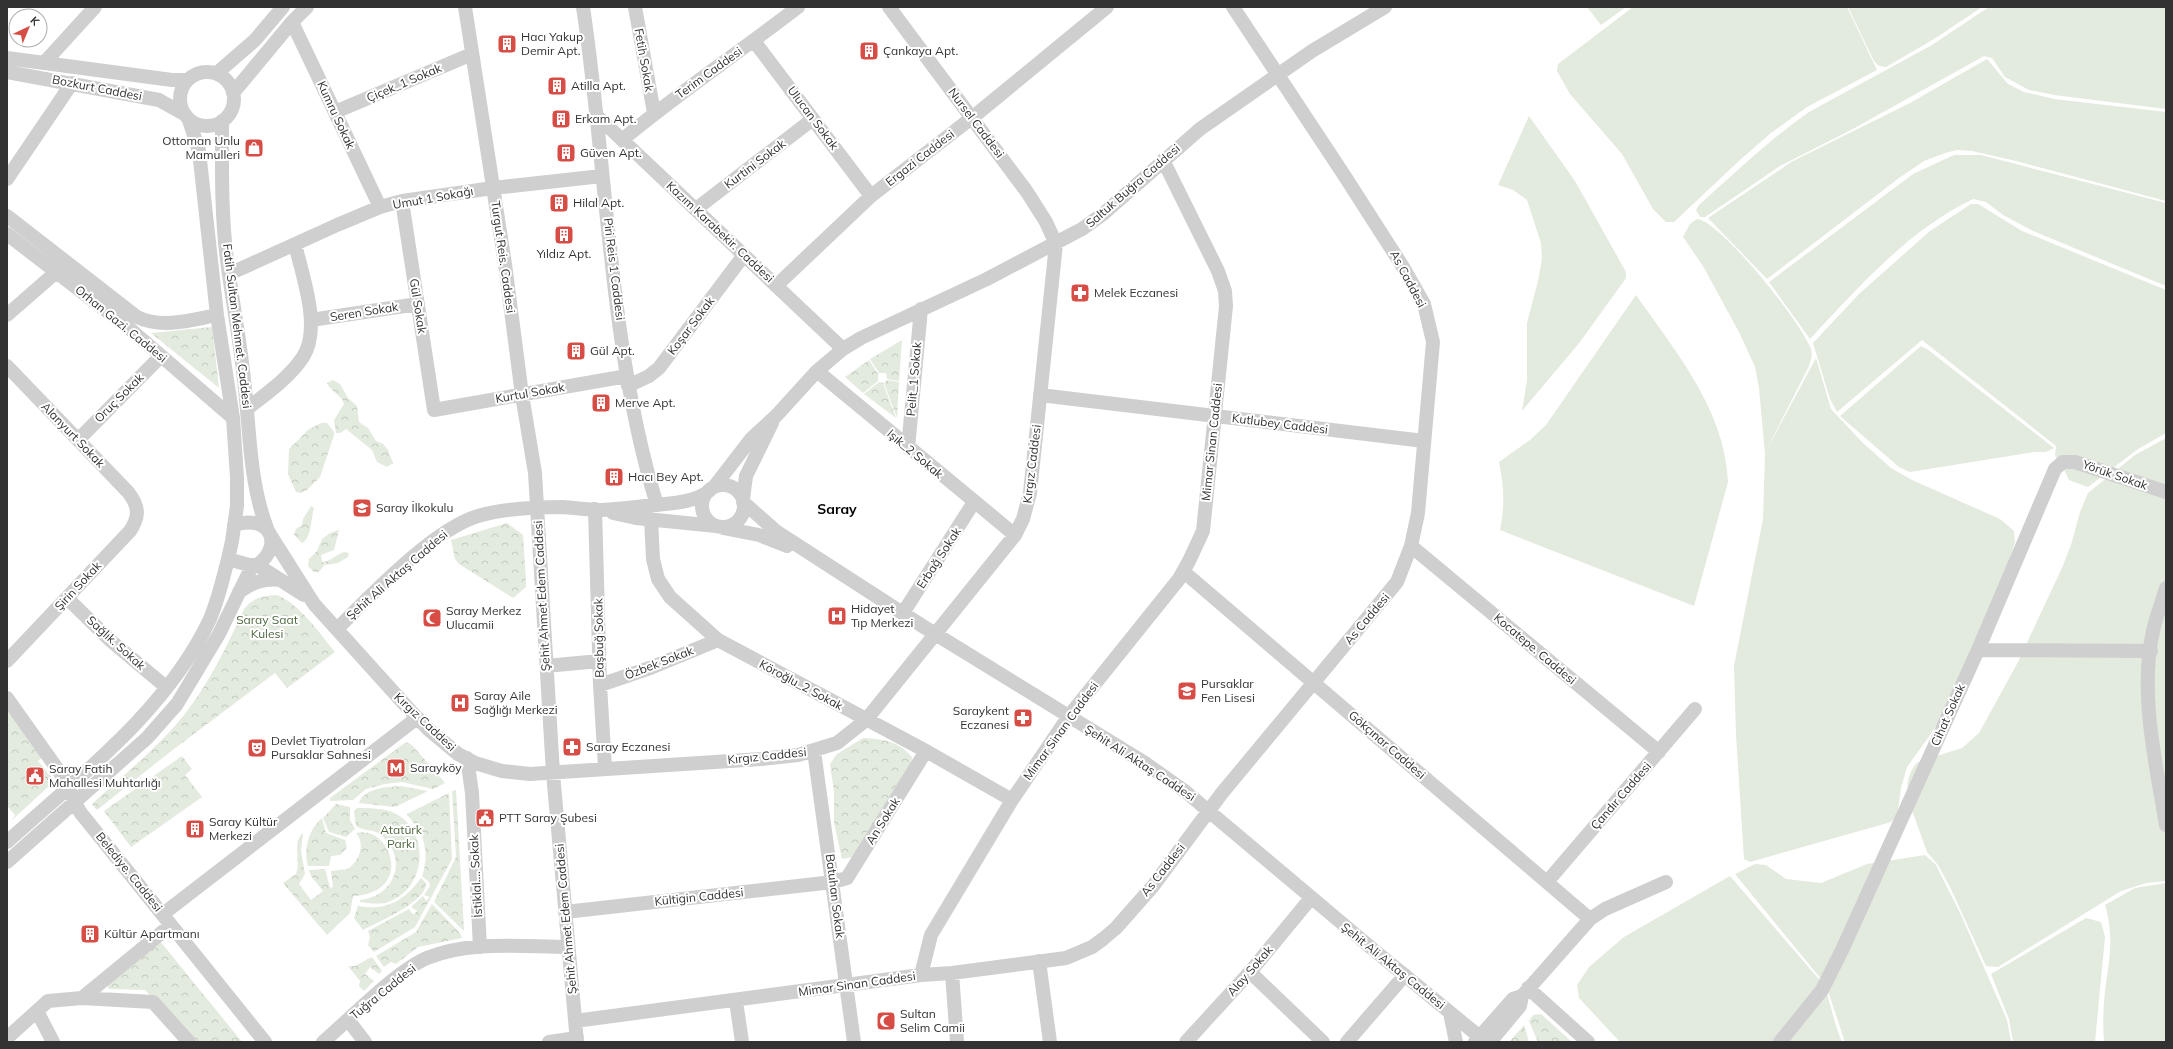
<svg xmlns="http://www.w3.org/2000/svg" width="2173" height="1049" font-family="Mulish,sans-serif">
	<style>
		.grass { fill: #e3eade }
		.forest { fill: url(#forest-crowns) }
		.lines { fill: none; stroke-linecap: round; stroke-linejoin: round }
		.minor { stroke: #cfcfcf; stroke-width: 14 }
		.labels { text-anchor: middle; stroke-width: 4; stroke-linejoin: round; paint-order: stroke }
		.poi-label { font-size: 12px; fill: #323232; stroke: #fff; text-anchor: start }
		.street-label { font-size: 12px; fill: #323232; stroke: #fff }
		.park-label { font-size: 12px; fill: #506a42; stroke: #fff }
		.quarter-label { font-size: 14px; font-weight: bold; fill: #000; stroke: #fff }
	</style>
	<defs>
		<pattern id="forest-crowns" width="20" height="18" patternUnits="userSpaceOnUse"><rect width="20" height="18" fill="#e3eade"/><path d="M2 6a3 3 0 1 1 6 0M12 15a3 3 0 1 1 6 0" fill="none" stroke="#c3c9bf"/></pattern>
	</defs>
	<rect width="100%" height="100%" fill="#fff"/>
	<path class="grass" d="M1587,7H1626L1601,25Z
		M1633,7H1847L1877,70L1807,107L1771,133L1741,159L1674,222H1666L1653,209L1622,154L1570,94L1557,71L1558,64Z
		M1848,7H1982L1934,39L1886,67L1879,66L1874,61Z
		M1989,7H2166V109L2054,95L2029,90L2005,77L1992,58L1984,56L1851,130L1780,166L1705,217H1700L1696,210L1699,205C1735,173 1769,140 1809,112L1932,45Z
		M1987,59L2008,84L2024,92L2054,99L2166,112V201L2012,160L1972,151L1957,150L1945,153L1924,161L1899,178L1767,279L1708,218L1793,161L1910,103Z
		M1529,116L1575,181L1626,272V278L1580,342L1522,411L1527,380V323L1538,281L1542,259L1541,243L1527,200L1513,190L1498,185Z
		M1954,155H1981L2166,203V286L2033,231L2003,215L1986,202L1973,199C1908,230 1858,288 1810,339L1769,282L1913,174Z
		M1971,204H1978L2022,231L2166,290V433L2138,449L2088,487L2069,480L2064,469L2055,456L2056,446L1922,340L1837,412L1830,399L1813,343L1859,294L1930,231Z
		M1697,219C1721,221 1803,325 1811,349C1813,355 1811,360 1809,366L1765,453L1816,358L1831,409L1863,443L1891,468L1912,480L2000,519L2014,531L2015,542L1982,646L1968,675L1930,735L1907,767L1901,788L1897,816L1891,822L1750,862L1744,859L1736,735L1734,666L1763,519L1765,454L1759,388L1755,367L1740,334L1703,266L1683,237L1690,224Z
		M1636,295C1676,352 1725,410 1728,482L1694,606L1500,530C1505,506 1504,486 1499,462L1530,440L1546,425Z
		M1921,346L1927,349L2054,448L2046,452H2034L1910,472L1899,467L1840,416Z
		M2166,438V881L2146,883L2121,891L1998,967L1986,966L1951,889L1938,865L1927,852L1908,799C1906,785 1908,771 1918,762L1962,748L1979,733L2018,662L2062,568L2071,545L2080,512L2088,493L2135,455Z
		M1925,855L1936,865L1961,915L2007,1020L2011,1042H1845L1826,985L1735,874L1755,864L1766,865L1786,879L1821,883L1867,864Z
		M1730,876L1824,985C1831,1004 1834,1024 1842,1042H1620L1579,998L1577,985L1589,967L1624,937Z
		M2166,883V1042H2104C2103,1029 2103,1015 2104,1002C2107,965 2116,943 2105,905L2135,888Z
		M2086,918L2101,922L2105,937L2095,1042H2013L2009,1019L1991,974Z"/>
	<path class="forest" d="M212,327L219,388L151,333Z
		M902,340L899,381L887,379L886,373H879L870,359Z
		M869,360L878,374V381L863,393L845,377Z
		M333,380L340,384L348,398L357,406L359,422L368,428L376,441L383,444L388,450L393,463L387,467L377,462L372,450L346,429L340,433H336L334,420L344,404C342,395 331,392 327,383Z
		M887,380L899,382L897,418L884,383Z
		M879,382L883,383L896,418L864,394Z
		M321,423H327L334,432V435L320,477L307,490L300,493L296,492L288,474L289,449L308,430Z
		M311,506L314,508C311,517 312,538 302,543L294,535L296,529L302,525L303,519Z
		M507,523L523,535L526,581V587L513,598L459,564L455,559L451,540Z
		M339,530L334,550L321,555L322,562C330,562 337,554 344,552L349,553L348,557L338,563L324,565L319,572H314L308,566L309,559L317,551L322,539L330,533Z
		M277,595C301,605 319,633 335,652L287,688L275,673L170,752L97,810L92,804C123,775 158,748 184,715C210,682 227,646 244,609C254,597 263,596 277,595Z
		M7,709L44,756L38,761L53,779L48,787L12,820L15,815L7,806Z
		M863,738C883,739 899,741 912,757L911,764L853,857L842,859L834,823V792L830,764L837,754Z
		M406,742L412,745L445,783L433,789L402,782L385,784L366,789L353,800L330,801V798Z
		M182,756L192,769L185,775L202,797L131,847L104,811Z
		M401,786L428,791L395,807L359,803C364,788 387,787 401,786Z
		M456,790L464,930V931L434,902L456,857L452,791Z
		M449,793L452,859L415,927L374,952L368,945L370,937L368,931L409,909L413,915L417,911L411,907L423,896L426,901L430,897L424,895L430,886L429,882L422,876C427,862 427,846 420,832C417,825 410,820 407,814Z
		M336,804L350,807V820L355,829L346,837L329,832L323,818Z
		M357,808C368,808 384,808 394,813C431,830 427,889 388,902C379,905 369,903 360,902V900C395,896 409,859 381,835C374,829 363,831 356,826L354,811Z
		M322,818L326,833L345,840L347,848L340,855L331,856L329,866H308C303,849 309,829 322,818Z
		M303,833L301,851L305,874L299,884L311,900L323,891L311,876L309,870L325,869L330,888L333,887L331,871L348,869C359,861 366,845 356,833C391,824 415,893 353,896L350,913L327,935L283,883L296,874C301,862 292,842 303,833Z
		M421,878L426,883C427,902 378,922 363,930L354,918L358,906C387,911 404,901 421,878Z
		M432,904L460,933L462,938L418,947L396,964L391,962L384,967L376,956L416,932Z
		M160,941L242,1042H194L145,990L109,989L105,979Z
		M372,957L382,971L379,974L370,967L365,974L374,981L364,991L359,986L360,981L348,966H355Z
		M1541,1014L1572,1042H1538L1529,1021L1533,1015Z
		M1524,1025L1529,1042H1509Z"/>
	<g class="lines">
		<path class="minor" d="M465,7L505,264L522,395L535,473L553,773L577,1042
			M583,7C608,172 608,345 657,505
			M635,7L654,113
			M292,22L380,207
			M754,41L871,196
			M7,58L172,80H187
			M44,63L95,7
			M180 99a27 27 0 1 1 54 0a27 27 0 1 1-54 0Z
			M7,72L159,100L184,114
			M217,73L255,40L283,7
			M233,93L292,22L307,7
			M335,112L472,54
			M597,116L843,349
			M189,120L199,151L217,315L233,418L237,477V506L232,541L228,559L249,565H257C284,546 271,513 234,525
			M222,121C222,167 221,214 227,260C232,300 240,339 244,380C250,429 249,482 267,528
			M622,140C678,93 740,52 798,7
			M7,179L72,83
			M402,201L434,410L627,376
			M696,209L813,119
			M7,216L137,317C162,329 191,320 217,315
			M7,234L130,329L233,418
			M229,274L337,225L380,207L402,201L493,188L602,176
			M776,286L871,196L978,113L1107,7
			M7,315L62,267
			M311,320L418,304
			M7,366L128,492C139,506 140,516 130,531L7,661
			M817,371L1015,535
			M628,386L649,376L659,368L744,255
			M1040,395L1424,441
			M247,409C267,393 289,378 303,357C322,328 302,275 295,244
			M78,440L161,356
			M908,448L921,309
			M702 506a21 21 0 1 1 42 0a21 21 0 1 1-42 0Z
			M714,487L751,439L776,416L817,371L843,349L861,338L987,279L1082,229L1103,214L1200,129L1312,51L1385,7
			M743,499L746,476L772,423
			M743,502L777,532L924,627L1145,763L1186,792L1369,946L1486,1042
			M595,509L600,685L605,767
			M613,513L636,518L716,526
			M651,519L653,559L658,579L670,597L718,640L926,751L1012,800
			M723,528L759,535L787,546
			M271,536L314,604L407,707L428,729L458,754L475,763L502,771L530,774L761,759L798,755L837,743L866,720L1015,535L1023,519L1030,493L1056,244L1046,222L1027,192L889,7
			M1411,546L1659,752
			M257,565L304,595
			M1184,572L1590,919
			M2166,588C2162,602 2156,617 2153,631C2139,693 2156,764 2166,825
			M239,592C253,582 264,578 281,580
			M67,598L111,641L166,687
			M903,613L974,502
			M337,629C371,595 434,529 478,516C505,508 535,507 563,507C576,508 589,510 602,510C619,509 637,507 654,505C672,503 693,503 709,491
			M1978,650L2151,651
			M546,666L599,661
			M600,685L650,668L718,640
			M7,698L63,777L80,812L265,1042
			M814,751L854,1042
			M467,758L472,793L480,947
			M7,842C79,777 168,709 210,619C218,600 223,579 228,559
			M7,862L147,738L177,704L219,634L252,566
			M1547,882L1695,709
			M565,912L833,882L847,878L926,751
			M163,914L417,718
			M1039,961L1050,1042
			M1250,972L1323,1042
			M952,973L957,1042
			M921,975L952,973L1066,958L1092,947L1103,939L1116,928L1153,886L1222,793L1397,582L1411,546L1418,513L1433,342L1424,304L1403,267L1344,175L1233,7
			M1528,988L1588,1042
			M82,998L153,1002L189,1042
			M736,1001L742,1042
			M37,1011L53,1042
			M1450,1013L1456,1042
			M348,1020L365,1042
			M575,1021L921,975L931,935L1012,800L1069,716L1179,579L1189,561L1203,531L1226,306L1225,291L1218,271L1163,160
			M7,1038L48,1001L82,998L171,925
			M323,1042C351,1018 395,972 427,958C470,940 523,947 568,947
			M549,1042L577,1038
			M1186,1042L1250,972L1311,898
			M1347,1042L1405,975
			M1475,1042L1513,999L1522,996L1590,919L1605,909L1666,882
			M1490,1042L1520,1006L1522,996
			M1780,1042L1822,990L1843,948L1978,650L2055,469L2063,462H2075L2166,492"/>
	</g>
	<defs>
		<g id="building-square" transform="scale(1)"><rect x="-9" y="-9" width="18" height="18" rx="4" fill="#d74c45" stroke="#fff"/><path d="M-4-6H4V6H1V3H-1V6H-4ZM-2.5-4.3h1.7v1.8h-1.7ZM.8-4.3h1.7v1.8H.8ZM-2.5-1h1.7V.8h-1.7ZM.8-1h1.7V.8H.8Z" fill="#fff"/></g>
		<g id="shop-square" transform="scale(1)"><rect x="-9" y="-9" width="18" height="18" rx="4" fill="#d74c45" stroke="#fff"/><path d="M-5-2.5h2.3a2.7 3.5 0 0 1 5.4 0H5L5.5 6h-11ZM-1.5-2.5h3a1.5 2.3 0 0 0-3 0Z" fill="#fff"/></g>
		<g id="pharmacy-square" transform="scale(1)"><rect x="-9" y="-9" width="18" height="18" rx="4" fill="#d74c45" stroke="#fff"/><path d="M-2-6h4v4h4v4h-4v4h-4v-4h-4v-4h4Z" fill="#fff"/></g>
		<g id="school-square" transform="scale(1)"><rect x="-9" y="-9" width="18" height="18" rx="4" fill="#d74c45" stroke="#fff"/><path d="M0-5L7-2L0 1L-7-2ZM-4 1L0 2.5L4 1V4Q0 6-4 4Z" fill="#fff"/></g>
		<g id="hospital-square" transform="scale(1)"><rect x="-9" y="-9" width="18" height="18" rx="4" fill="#d74c45" stroke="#fff"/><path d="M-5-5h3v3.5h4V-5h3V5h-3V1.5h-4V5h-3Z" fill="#fff"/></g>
		<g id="mosque-square" transform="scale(1)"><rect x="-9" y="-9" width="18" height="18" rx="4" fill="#d74c45" stroke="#fff"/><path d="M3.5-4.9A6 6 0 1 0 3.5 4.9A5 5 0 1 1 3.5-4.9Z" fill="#fff"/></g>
		<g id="theatre-square" transform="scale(1)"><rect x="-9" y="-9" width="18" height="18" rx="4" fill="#d74c45" stroke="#fff"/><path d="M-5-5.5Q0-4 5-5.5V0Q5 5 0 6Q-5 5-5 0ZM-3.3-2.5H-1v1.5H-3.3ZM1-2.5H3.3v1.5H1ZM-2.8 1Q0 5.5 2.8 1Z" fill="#fff"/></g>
		<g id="metro-square" transform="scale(1)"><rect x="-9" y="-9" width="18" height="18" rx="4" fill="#d74c45" stroke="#fff"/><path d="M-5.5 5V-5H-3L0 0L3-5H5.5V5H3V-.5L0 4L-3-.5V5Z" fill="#fff"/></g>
		<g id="civic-square" transform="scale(1)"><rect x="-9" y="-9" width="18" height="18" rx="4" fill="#d74c45" stroke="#fff"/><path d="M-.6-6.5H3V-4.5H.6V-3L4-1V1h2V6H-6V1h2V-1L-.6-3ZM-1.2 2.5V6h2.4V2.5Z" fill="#fff"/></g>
	</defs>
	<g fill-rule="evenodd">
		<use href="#building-square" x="507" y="44"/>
		<use href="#building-square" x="869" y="51"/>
		<use href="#building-square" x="557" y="86"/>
		<use href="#building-square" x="561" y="119"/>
		<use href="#shop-square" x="254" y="148"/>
		<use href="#building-square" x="566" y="153"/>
		<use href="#building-square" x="559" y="203"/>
		<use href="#building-square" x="564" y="235"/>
		<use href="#pharmacy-square" x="1080" y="293"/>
		<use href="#building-square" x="576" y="351"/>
		<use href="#building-square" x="601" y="403"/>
		<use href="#building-square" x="614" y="477"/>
		<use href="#school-square" x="362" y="508"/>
		<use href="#hospital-square" x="837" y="616"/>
		<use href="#mosque-square" x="432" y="618"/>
		<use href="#school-square" x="1187" y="691"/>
		<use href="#hospital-square" x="460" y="703"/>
		<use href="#pharmacy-square" x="1023" y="718"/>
		<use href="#pharmacy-square" x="572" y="747"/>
		<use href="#theatre-square" x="257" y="748"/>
		<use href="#metro-square" x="396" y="768"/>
		<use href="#civic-square" x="35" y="776"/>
		<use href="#civic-square" x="485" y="818"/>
		<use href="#building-square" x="195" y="829"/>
		<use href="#building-square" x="90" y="934"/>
		<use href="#mosque-square" x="886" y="1021"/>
	</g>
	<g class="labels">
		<g class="poi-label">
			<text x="521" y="41">Hacı Yakup<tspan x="521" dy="14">Demir Apt.</tspan></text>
			<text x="883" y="55">Çankaya Apt.</text>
			<text x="571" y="90">Atilla Apt.</text>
			<text x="575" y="123">Erkam Apt.</text>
			<text x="240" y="145" text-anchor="end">Ottoman Unlu<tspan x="240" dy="14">Mamulleri</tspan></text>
			<text x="580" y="157">Güven Apt.</text>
			<text x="573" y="207">Hilal Apt.</text>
			<text x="564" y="258" text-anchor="middle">Yıldız Apt.</text>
			<text x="1094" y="297">Melek Eczanesi</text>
			<text x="590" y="355">Gül Apt.</text>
			<text x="615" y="407">Merve Apt.</text>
			<text x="628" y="481">Hacı Bey Apt.</text>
			<text x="376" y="512">Saray İlkokulu</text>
			<text x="851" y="613">Hidayet<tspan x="851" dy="14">Tıp Merkezi</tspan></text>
			<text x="446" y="615">Saray Merkez<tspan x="446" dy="14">Ulucamii</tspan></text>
			<text x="1201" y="688">Pursaklar<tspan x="1201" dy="14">Fen Lisesi</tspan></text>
			<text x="474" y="700">Saray Aile<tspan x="474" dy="14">Sağlığı Merkezi</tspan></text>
			<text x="1009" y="715" text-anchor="end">Saraykent<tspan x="1009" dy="14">Eczanesi</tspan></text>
			<text x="271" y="745">Devlet Tiyatroları<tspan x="271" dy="14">Pursaklar Sahnesi</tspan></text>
			<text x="586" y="751">Saray Eczanesi</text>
			<text x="410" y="772">Sarayköy</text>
			<text x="49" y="773">Saray Fatih<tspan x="49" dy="14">Mahallesi Muhtarlığı</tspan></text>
			<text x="499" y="822">PTT Saray Şubesi</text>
			<text x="209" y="826">Saray Kültür<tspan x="209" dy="14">Merkezi</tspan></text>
			<text x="104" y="938">Kültür Apartmanı</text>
			<text x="900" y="1018">Sultan<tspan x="900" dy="14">Selim Camii</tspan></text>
		</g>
		<g class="street-label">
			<text transform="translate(644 60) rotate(80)" y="4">Fetih Sokak</text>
			<text transform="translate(709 73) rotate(-36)" y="4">Terim Caddesi</text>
			<text transform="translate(404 83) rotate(-23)" y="4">Çiçek_1 Sokak</text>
			<text transform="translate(97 88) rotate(11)" y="4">Bozkurt Caddesi</text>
			<text transform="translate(336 115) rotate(65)" y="4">Kumru Sokak</text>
			<text transform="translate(813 118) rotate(53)" y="4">Ulucan Sokak</text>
			<text transform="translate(976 123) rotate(53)" y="4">Nursel Caddesi</text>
			<text transform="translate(920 158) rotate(-38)" y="4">Ergazi Caddesi</text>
			<text transform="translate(755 164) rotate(-37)" y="4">Kurtini Sokak</text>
			<text transform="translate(1133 186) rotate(-41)" y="4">Saltuk Buğra Caddesi</text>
			<text transform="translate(433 198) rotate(-10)" y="4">Umut 1 Sokağı</text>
			<text transform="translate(720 232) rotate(43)" y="4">Kazım Karabekir. Caddesi</text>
			<text transform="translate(503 257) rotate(82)" y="4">Turgut Reis. Caddesi</text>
			<text transform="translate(614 269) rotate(83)" y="4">Piri Reis 1 Caddesi</text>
			<text transform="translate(1408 279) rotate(62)" y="4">As Caddesi</text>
			<text transform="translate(418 306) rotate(81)" y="4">Gül Sokak</text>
			<text transform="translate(364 312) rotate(-9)" y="4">Seren Sokak</text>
			<text transform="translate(121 324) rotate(39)" y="4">Orhan Gazi. Caddesi</text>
			<text transform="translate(237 326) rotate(83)" y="4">Fatih Sultan Mehmet. Caddesi</text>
			<text transform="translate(691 326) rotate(-53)" y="4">Koşar Sokak</text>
			<text transform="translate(914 379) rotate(-85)" y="4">Pelit_1 Sokak</text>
			<text transform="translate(530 393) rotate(-10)" y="4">Kurtul Sokak</text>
			<text transform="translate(119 398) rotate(-45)" y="4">Oruç Sokak</text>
			<text transform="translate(1280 424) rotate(7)" y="4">Kutlubey Caddesi</text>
			<text transform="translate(73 435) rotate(46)" y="4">Alanyurt Sokak</text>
			<text transform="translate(1212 442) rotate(-84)" y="4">Mimar Sinan Caddesi</text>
			<text transform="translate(915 454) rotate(40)" y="4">Işık_2 Sokak</text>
			<text transform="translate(1032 464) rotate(-83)" y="4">Kırgız Caddesi</text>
			<text transform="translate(2115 475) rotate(19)" y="4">Yörük Sokak</text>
			<text transform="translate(939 558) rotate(-57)" y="4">Erbağ Sokak</text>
			<text transform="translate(397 575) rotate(-41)" y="4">Şehit Ali Aktaş Caddesi</text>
			<text transform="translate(78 586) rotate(-47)" y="4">Şirin Sokak</text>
			<text transform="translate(542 596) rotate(-93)" y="4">Şehit Ahmet Edem Caddesi</text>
			<text transform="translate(1367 619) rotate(-50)" y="4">As Caddesi</text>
			<text transform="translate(599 638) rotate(-91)" y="4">Başbuğ Sokak</text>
			<text transform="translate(116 643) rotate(42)" y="4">Sağlık. Sokak</text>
			<text transform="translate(1535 649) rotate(40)" y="4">Kocatepe. Caddesi</text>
			<text transform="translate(659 663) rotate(-21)" y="4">Özbek Sokak</text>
			<text transform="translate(801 685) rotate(28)" y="4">Köroğlu_2 Sokak</text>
			<text transform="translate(1948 715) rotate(-66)" y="4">Cihat Sokak</text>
			<text transform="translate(425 722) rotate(43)" y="4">Kırgız Caddesi</text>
			<text transform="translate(1061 731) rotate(-54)" y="4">Mimar Sinan Caddesi</text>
			<text transform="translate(1387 745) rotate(41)" y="4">Gökçınar Caddesi</text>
			<text transform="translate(767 756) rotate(-6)" y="4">Kırgız Caddesi</text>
			<text transform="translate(1140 763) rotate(33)" y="4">Şehit Ali Aktaş Caddesi</text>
			<text transform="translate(1621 796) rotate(-49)" y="4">Çandır Caddesi</text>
			<text transform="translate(883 821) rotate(-58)" y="4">An Sokak</text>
			<text transform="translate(1163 870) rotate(-52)" y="4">As Caddesi</text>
			<text transform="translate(129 872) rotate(51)" y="4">Belediye. Caddesi</text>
			<text transform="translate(476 876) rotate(-93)" y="4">İstiklal.... Sokak</text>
			<text transform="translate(835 896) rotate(83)" y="4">Batuhan Sokak</text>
			<text transform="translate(699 897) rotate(-6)" y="4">Kültigin Caddesi</text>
			<text transform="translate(566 919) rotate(-95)" y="4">Şehit Ahmet Edem Caddesi</text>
			<text transform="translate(1393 966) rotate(39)" y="4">Şehit Ali Aktaş Caddesi</text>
			<text transform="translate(1250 971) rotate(-49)" y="4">Alay Sokak</text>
			<text transform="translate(857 984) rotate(-8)" y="4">Mimar Sinan Caddesi</text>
			<text transform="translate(383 992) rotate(-39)" y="4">Tuğra Caddesi</text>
		</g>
		<g class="park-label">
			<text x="267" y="624">Saray Saat<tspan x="267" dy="14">Kulesi</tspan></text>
			<text x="401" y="834">Atatürk<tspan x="401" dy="14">Parkı</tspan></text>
		</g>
		<g class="quarter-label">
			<text x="837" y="514">Saray</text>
		</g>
	</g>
	<rect width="2173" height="1049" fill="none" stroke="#323232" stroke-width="16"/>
	<g transform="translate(28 28) rotate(44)"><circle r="19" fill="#ffffff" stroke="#adadad"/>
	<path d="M0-3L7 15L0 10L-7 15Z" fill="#d74c45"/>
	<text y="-6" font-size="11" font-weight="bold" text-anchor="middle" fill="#323232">K</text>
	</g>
</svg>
